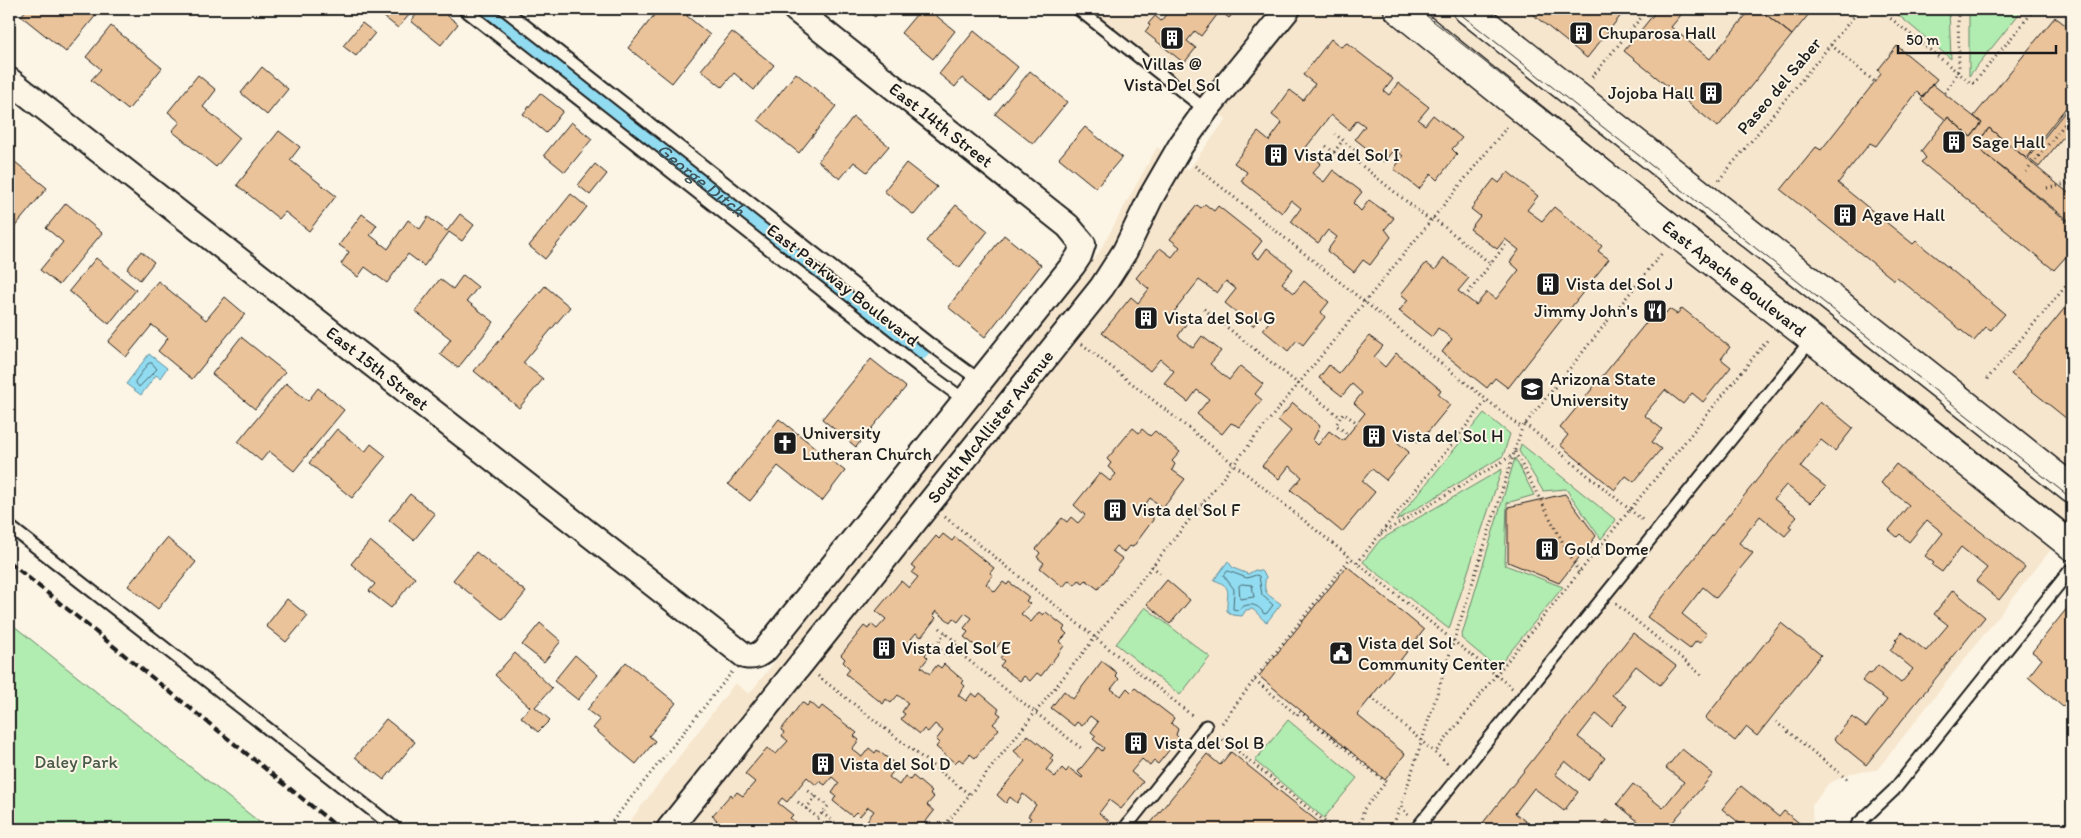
<svg xmlns="http://www.w3.org/2000/svg" width="2081" height="838" font-family="Itim,sans-serif">
	<style>
		.built { fill: #f7e6ce }
		.green { fill: #b1ecb1; stroke: #668466 }
		.water { fill: #91dcf1; stroke: #628f9c }
		.lines { fill: none; stroke-linecap: round; stroke-linejoin: round }
		.shore { stroke: #4b6971; stroke-width: 1 }
		.canal { stroke: #91dcf1; stroke-width: 22 }
		.building { fill: #eac39a; stroke: #1c1c1c }
		.lane-casing { stroke: #1c1c1c; stroke-width: 15 }
		.street-casing { stroke: #1c1c1c; stroke-width: 28 }
		.primary-casing { stroke: #1c1c1c; stroke-width: 31 }
		.path { stroke: #1c1c1c; stroke-width: 3; stroke-dasharray: 1 4; stroke-linecap: butt }
		.lane { stroke: #fcf5e5; stroke-width: 11 }
		.street { stroke: #fcf5e5; stroke-width: 24 }
		.primary { stroke: #fcf5e5; stroke-width: 28 }
		.tram { stroke: #1c1c1c; stroke-width: 1 }
		.rail { stroke: #1c1c1c; stroke-width: 4; stroke-dasharray: 8 4; stroke-linecap: butt }
		.labels { text-anchor: middle; stroke-width: 4; stroke-linejoin: round; paint-order: stroke }
		.poi-label { font-size: 18px; fill: #1c1c1c; stroke: #fcf5e5; text-anchor: start }
		.street-label { font-size: 18px; fill: #1c1c1c; stroke: #fcf5e5 }
		.park-label { font-size: 18px; fill: #495a49; stroke: #fcf5e5 }
		.water-label { font-size: 19px; font-style: italic; fill: #3f565c; stroke: #fcf5e5 }
	</style>
	<rect width="100%" height="100%" fill="#fcf5e5"/>
	<filter id="ink" filterUnits="userSpaceOnUse"><feTurbulence type="fractalNoise" baseFrequency=".02" numOctaves="2"/><feDisplacementMap in="SourceGraphic" scale="10" xChannelSelector="R" yChannelSelector="G"/><feConvolveMatrix kernelMatrix="1 2 1 2 8 2 1 2 1" color-interpolation-filters="sRGB"/></filter>
	<g filter="url(#ink)">
		<path class="built" d="M1088,9H2072V523L1877,770L1851,773L1828,784L1812,806L1813,829H624L735,683L749,694L1098,254L1157,147L1188,170L1226,119Z"/>
		<path class="green" d="M1891,9H1949L1951,59Z
			M1969,9H2023L1969,76Z
			M1484,413L1510,434L1503,456L1396,521Z
			M1521,444L1616,520L1601,539L1566,489L1543,491L1519,451Z
			M1515,458L1534,495L1507,503L1505,565L1563,587L1497,668L1461,638Z
			M1502,469L1449,629L1363,562L1380,540Z
			M1145,607L1210,657L1180,695L1116,644Z
			M9,622L268,829H9Z
			M1288,720L1357,778L1324,818L1255,761Z"/>
		<path class="water" d="M149,354L167,368L160,378L156,375L141,395L126,384Z
			M1228,561L1233,568L1248,574L1255,570L1261,571L1266,576C1262,595 1268,594 1281,604L1267,622C1260,619 1259,613 1252,609L1246,610L1242,616L1233,615L1227,611C1226,593 1234,587 1214,580Z"/>
		<g class="lines">
			<path class="shore" d="M149,363H152L157,369L139,387L135,382Z
				M1228,571L1247,578L1256,575L1259,576L1262,595L1273,605L1267,613L1264,614C1258,603 1247,602 1238,610L1233,609L1234,589L1224,576Z
				M1242,584L1252,585L1254,597L1240,599L1239,586Z"/>
			<path class="canal" id="s1" d="M484,9L918,350"/>
		</g>
		<path class="building" d="M27,9H101L66,52L21,16Z
			M374,9H404L410,14L398,28Z
			M421,9H439L458,24L441,45L411,21Z
			M659,9H693L687,16L710,35L672,83L628,48Z
			M864,9H882L875,17Z
			M921,9H928L955,31L933,59L901,33Z
			M1163,9H1192L1195,11L1197,9H1237L1229,18L1220,11L1201,36L1195,31L1187,41L1196,48L1184,63L1145,32L1150,25L1148,24L1155,16L1161,21L1167,13Z
			M1526,9H1626L1587,58Z
			M1658,9H1686L1671,27L1710,59L1751,9H1759L1792,35L1718,127L1624,51Z
			M1759,9H1813L1792,35Z
			M2055,17L2072,30V100L2026,158L1989,128L1975,146L2072,225V250L2054,270L1921,162L1926,158L1921,151L1948,117L1971,137L1982,123L1974,116Z
			M362,23L375,33L356,56L343,46Z
			M111,26L162,68L128,110L91,80L101,69L86,57Z
			M974,31L1018,67L991,101L962,78L955,87L939,74Z
			M732,32L774,65L754,90L734,73L722,87L701,70Z
			M1331,39L1341,47L1347,43L1393,79L1384,91L1389,95L1398,83L1429,107L1418,120L1425,125L1433,115L1462,138L1452,149L1457,154L1437,180L1431,174L1419,189L1394,169L1403,156L1394,149L1384,162L1355,139L1365,126L1357,120L1349,130L1331,115L1304,150L1321,163L1312,173L1324,182L1333,170L1362,192L1353,203L1361,211L1369,200L1394,218L1385,229L1391,237L1370,265L1363,260L1354,272L1327,251L1337,237L1328,230L1318,243L1291,222L1301,208L1291,200L1282,213L1241,181L1247,172L1234,163L1258,132L1269,141L1282,123L1272,115L1290,90L1303,100L1315,84L1303,75Z
			M1897,46L1937,79L1922,97L1917,92L1876,146L1870,143L1838,183L1913,244L1916,241L2005,314L1991,330L1986,327L1974,341L1897,277L1894,280L1781,190L1816,147L1821,150L1881,74L1878,70Z
			M262,67L288,89L267,115L241,93Z
			M1030,71L1067,102L1033,144L995,114Z
			M796,73L836,106L799,153L758,120Z
			M198,75L216,90L203,107L240,138L216,167L172,131L180,122L168,112Z
			M1932,84L1982,123L1971,137L1948,117L1946,120L1921,100Z
			M540,93L563,111L546,133L523,114Z
			M2072,103V126L2039,167L2028,158Z
			M853,117L889,146L867,172L854,162L840,179L818,161Z
			M571,122L592,139L565,172L544,155Z
			M1085,127L1122,157L1096,188L1059,158Z
			M1989,128L2072,196V223L1975,146Z
			M279,131L300,147L290,160L336,196L309,231L285,212L279,219L237,185Z
			M9,157L47,188L12,230L9,227Z
			M906,163L937,187L914,215L884,191Z
			M595,164L607,174L590,195L578,185Z
			M1508,172L1538,196L1527,210L1542,221L1554,207L1602,246L1598,251L1609,259L1508,388L1495,378L1487,388L1442,352L1452,339L1438,328L1432,337L1399,311L1408,300L1401,294L1426,263L1435,270L1444,258L1469,278L1458,291L1476,305L1487,292L1496,299L1519,270L1510,262L1519,250L1505,239L1497,249L1470,229L1480,216L1471,209L1494,179L1499,183Z
			M571,194L587,207L545,259L529,246Z
			M66,203L102,233L59,285L40,270L63,242L46,228Z
			M1205,204L1214,211L1218,206L1262,241L1252,254L1259,259L1267,248L1293,269L1282,283L1294,293L1304,281L1329,302L1321,312L1325,317L1303,345L1297,340L1288,351L1263,330L1271,319L1264,313L1253,326L1225,303L1236,289L1226,281L1217,293L1199,280L1173,313L1186,324L1178,336L1193,348L1202,336L1221,351L1210,364L1229,380L1240,366L1263,384L1255,394L1262,400L1240,427L1231,423L1222,434L1197,414L1209,399L1197,390L1188,402L1164,383L1174,371L1160,359L1150,371L1102,333L1131,297L1138,303L1149,289L1136,278L1160,248L1172,257L1180,247L1170,239L1197,205L1201,208Z
			M956,205L988,231L959,268L926,241Z
			M362,214L377,225L370,235L388,249L408,220L420,229L428,217L447,231L460,214L474,225L462,241L449,232L424,266L408,254L387,283L365,267L358,277L341,264L349,252L339,245Z
			M1004,235L1041,265L985,337L948,307Z
			M141,251L154,262L140,280L127,269Z
			M96,258L136,290L109,324L69,291Z
			M463,275L478,287L467,301L494,322L458,368L440,354L451,339L415,311L440,279L453,289Z
			M158,281L206,320L225,297L245,314L192,379L158,351L168,338L152,325L126,357L108,342Z
			M545,286L570,307L523,363L543,379L519,408L474,371Z
			M2072,299V364L2069,368L2072,371V423L2011,374Z
			M1659,307L1666,313L1669,309L1677,314L1682,308L1730,347L1721,359L1731,367L1703,402L1692,393L1683,404L1665,390L1644,415L1662,429L1652,442L1661,449L1634,482L1626,476L1615,490L1560,445L1568,435L1560,428Z
			M1369,336L1383,346L1374,357L1385,367L1396,353L1441,390L1438,394L1450,405L1419,443L1404,430L1397,442L1409,452L1386,480L1372,469L1362,481L1375,492L1342,532L1291,490L1302,477L1289,466L1279,479L1262,466L1291,431L1278,420L1293,403L1320,426L1313,440L1318,445L1329,431L1343,441L1365,413L1354,403L1362,393L1352,384L1342,396L1319,378L1329,365L1339,373Z
			M241,337L285,372L255,409L212,374Z
			M871,359L906,387L856,447L822,419Z
			M286,383L308,401L318,388L344,410L294,471L269,451L261,461L238,442Z
			M1820,401L1853,428L1835,451L1821,440L1800,467L1826,487L1810,503L1786,485L1774,499L1797,517L1789,526L1792,528L1785,536L1760,516L1739,543L1753,553L1716,598L1703,587L1682,614L1707,634L1700,643L1696,641L1690,649L1647,617Z
			M779,419L845,471L822,501L778,466L750,501L728,484Z
			M1133,428L1139,433L1142,429L1150,436L1155,431L1180,452L1172,461L1175,464L1172,470L1185,479L1163,508L1150,498L1144,506L1153,513V520L1133,547L1129,546L1124,552L1116,546L1112,551L1123,559L1098,589L1086,580L1083,583L1079,580L1075,585L1069,580L1063,587L1040,568L1044,563L1037,557L1040,553L1036,549L1062,518L1067,522L1071,517L1078,523L1085,515L1074,505L1100,473L1110,481L1116,474L1108,467L1111,463L1107,459Z
			M337,429L365,452L371,444L386,456L352,498L309,463Z
			M1896,464L2025,567L1999,600L1976,581L1987,568L1961,547L1942,572L1932,565L1934,563L1925,556L1943,533L1927,520L1909,542L1900,534L1897,537L1889,530L1909,505L1881,483Z
			M410,494L435,514L414,540L389,520Z
			M1565,494L1596,536L1559,583L1508,562V507Z
			M943,534L952,541L955,537L994,568L990,573L993,575L986,584L995,592L1003,582L1007,585L1009,582L1029,597L1026,601L1030,604L1021,614L1031,622L1039,612L1043,615L1046,612L1065,627L1063,630L1067,634L1060,641L1064,646L1041,676L1037,673L1030,681L1024,676L1020,681L1000,666L1004,661L1000,658L1008,648L1001,642L993,652L989,649L986,654L964,637L968,632L964,628L972,618L965,613L958,622L953,618L950,622L936,611L933,615L936,618L921,637L916,633L911,639L927,652L925,655L928,658L921,667L930,674L937,665L941,668L944,664L964,681L962,683L965,686L958,695L966,701L972,693L977,697L980,693L999,709L997,712L1001,715L993,724L999,729L975,758L970,754L963,762L959,759L955,763L936,747L939,743L936,740L943,731L935,724L928,732L924,729L920,734L901,719L905,714L902,712L908,703L898,695L891,703L886,699L883,704L846,674L850,669L843,662L845,659L841,655L864,626L868,629L871,624L877,629L886,619L876,611L901,581L909,588L918,577L912,573L916,568L912,565L936,536L939,539Z
			M167,538L196,562L158,609L128,586Z
			M370,541L415,578L391,608L369,591L375,584L351,564Z
			M476,552L526,592L503,620L453,580Z
			M1347,566L1424,630L1357,715L1405,754L1385,780L1259,676Z
			M1167,580L1190,600L1170,624L1147,604Z
			M1953,590L1985,617L1866,765L1834,739L1852,717L1866,727L1887,700L1862,681L1869,673L1871,674L1878,665L1901,683L1913,669L1890,650L1897,641L1895,640L1902,632L1926,651L1948,625L1934,614Z
			M287,599L308,616L286,642L266,626Z
			M2072,602V695L2063,707L2028,677L2042,659L2032,652Z
			M540,623L561,641L544,662L522,645Z
			M1781,623L1821,655L1757,736L1746,727L1735,741L1705,718Z
			M1633,633L1676,666L1660,685L1636,666L1612,695L1627,706L1611,726L1596,714L1578,737L1605,758L1588,780L1565,761L1555,774L1578,792L1564,811L1534,788L1515,813L1530,825L1526,829H1489L1482,824Z
			M515,653L552,688L535,707L550,720L538,732L521,717L530,707L495,675Z
			M575,655L598,675L578,700L554,681Z
			M1102,661L1117,673L1115,675L1119,679L1111,689L1121,696L1127,688L1131,692L1135,688L1174,718L1171,723L1178,729L1176,735L1179,738L1158,764L1154,761L1150,766L1142,759L1131,772L1143,782L1121,809L1109,800L1099,813L1109,821L1106,824L1109,827L1107,829H1034L1027,823L1031,818L1028,816L1036,805L1023,794L1017,803L1010,797L1006,803L997,795L1025,761L1014,751L1028,735L1053,755L1050,759L1053,761L1046,770L1055,777L1062,768L1066,772L1069,768L1082,778L1083,777L1078,772L1098,747L1102,751L1104,748L1093,739L1096,736L1091,732L1098,722L1090,716L1082,726L1077,722L1074,726L1051,708L1064,691L1073,699Z
			M626,662L676,703L649,736L655,741L636,764L593,728L600,720L587,710Z
			M802,702L807,706L810,702L819,710L822,706L857,733L854,736L859,740L852,749L862,757L869,748L875,753L877,750L894,763L892,766L895,769L889,777L899,785L905,776L910,780L913,776L932,792L930,794L934,797L927,805L934,811L920,829H866L869,824L866,822L874,811L868,807L860,816L856,812L852,816L833,801L836,796L832,793L839,783L832,777L825,785L819,781L816,785L807,777L787,802L782,798L778,803L793,815L790,818L795,822L790,829H716L712,826L717,820L712,816L731,794L733,797L737,792L743,796L755,782L745,774L767,748L776,754L788,741L782,736L784,732L781,730Z
			M386,719L415,742L384,780L355,757Z
			M1682,749L1713,774L1667,829H1635L1640,823L1617,804L1633,784L1663,808L1684,782L1666,768Z
			M1231,752L1327,829H1146L1207,754L1220,765Z
			M1741,786L1779,817L1784,811L1807,829H1747L1722,809Z
			M1607,820L1619,829H1599Z"/>
		<g class="lines">
			<g class="lane-casing">
				<path id="lane" d="M464,9L922,369L966,401
					M504,9L931,345L982,382
					M1078,9L1206,110
					M9,526L396,829
					M1857,825L1894,790L2072,568
					M1124,829L1206,726
					M1416,829L1812,339"/>
			</g>
			<g class="street-casing">
				<g id="street">
					<path id="s2" d="M9,80L745,656C754,658 759,655 766,649L1073,265L1079,256L1083,244L1068,226L795,9"/>
					<path id="s3" d="M669,829L1102,287L1125,251L1151,197L1181,145L1206,110L1288,9"/>
				</g>
			</g>
			<g class="primary-casing">
				<g id="primary">
					<path id="s4" d="M1398,9L1677,234L1812,339L2072,546"/>
					<path d="M1467,9L2072,489"/>
				</g>
			</g>
			<path class="path" d="M1879,9L1971,83H1974L2035,9
				M1831,45L1875,82
				M1592,77L1648,9
				M1945,93L1957,73L1959,67L1958,9
				M1326,146L1344,160L1347,161L1355,151L1354,149L1335,134
				M1334,152L1343,140
				M1351,157L1431,221
				M1195,166L1522,428
				M2026,172L2072,115
				M1719,180L1860,9
				M2047,188L2072,183
				M1433,218L1491,264
				M1468,293L1506,244
				M1204,309L1340,417
				M1082,344L1234,464L1496,675L1435,753
				M1987,379L2072,279
				M1525,424L1645,522
				M1346,433L1336,425L1343,413L1356,422
				M1515,452L1579,573
				M1202,504L1213,512
				M945,517L1194,717
				M1381,534L1513,455
				M1357,563L1487,400
				M1152,566L1162,575
				M1616,604L1703,676
				M940,628L958,644L954,649L1081,748
				M929,640L948,656L954,649
				M936,645L946,633
				M818,676L970,795
				M1255,680L1297,715L1299,711L1386,782L1364,809L1361,821L1354,829
				M1512,688L1496,675L1769,338
				M1371,697L1449,765
				M1776,722L1848,780
				M1222,723L1258,675L1351,557
				M1219,736L1334,829
				M798,802L818,818L828,806L807,790
				M806,809L816,796
				M822,813L843,829
				M1408,815L1401,806L1522,428L1662,253
				M606,829L732,672
				M942,829L1278,409L1507,127
				M1392,829L1400,806"/>
			<use href="#lane" class="lane"/>
			<use href="#street" class="street"/>
			<use href="#primary" class="primary"/>
			<path class="tram" d="M1418,9L2072,528
				M1454,9L2072,499"/>
			<path class="rail" d="M9,562L340,829"/>
		</g>
	</g>
	<defs>
		<g id="building-square" transform="scale(1.25)"><rect x="-9" y="-9" width="18" height="18" rx="4" fill="#1c1c1c" stroke="#fcf5e5"/><path d="M-4-6H4V6H1V3H-1V6H-4ZM-2.5-4.3h1.7v1.8h-1.7ZM.8-4.3h1.7v1.8H.8ZM-2.5-1h1.7V.8h-1.7ZM.8-1h1.7V.8H.8Z" fill="#fff"/></g>
		<g id="restaurant-square" transform="scale(1.25)"><rect x="-9" y="-9" width="18" height="18" rx="4" fill="#1c1c1c" stroke="#fcf5e5"/><path d="M-5-6h1v4h1v-4h1v4h1v-4h1v5L-1.5 .5V6h-2V.5L-5-1ZM5-6V6H3V1.5H1.5Q1.5-4 5-6Z" fill="#fff"/></g>
		<g id="university-square" transform="scale(1.25)"><rect x="-9" y="-9" width="18" height="18" rx="4" fill="#1c1c1c" stroke="#fcf5e5"/><path d="M0-5L7-2L0 1L-7-2ZM-4 1L0 2.5L4 1V4Q0 6-4 4Z" fill="#fff"/></g>
		<g id="church-square" transform="scale(1.25)"><rect x="-9" y="-9" width="18" height="18" rx="4" fill="#1c1c1c" stroke="#fcf5e5"/><path d="M-1.2-6h2.4v3.5h3.3v2.4h-3.3V6h-2.4V-.1h-3.3v-2.4h3.3Z" fill="#fff"/></g>
		<g id="civic-square" transform="scale(1.25)"><rect x="-9" y="-9" width="18" height="18" rx="4" fill="#1c1c1c" stroke="#fcf5e5"/><path d="M-.6-6.5H3V-4.5H.6V-3L4-1V1h2V6H-6V1h2V-1L-.6-3ZM-1.2 2.5V6h2.4V2.5Z" fill="#fff"/></g>
	</defs>
	<g fill-rule="evenodd">
		<use href="#building-square" x="1581" y="33"/>
		<use href="#building-square" x="1172" y="38"/>
		<use href="#building-square" x="1711" y="93"/>
		<use href="#building-square" x="1954" y="142"/>
		<use href="#building-square" x="1276" y="155"/>
		<use href="#building-square" x="1845" y="215"/>
		<use href="#building-square" x="1548" y="284"/>
		<use href="#restaurant-square" x="1655" y="311"/>
		<use href="#building-square" x="1146" y="318"/>
		<use href="#university-square" x="1532" y="389"/>
		<use href="#building-square" x="1374" y="436"/>
		<use href="#church-square" x="785" y="443"/>
		<use href="#building-square" x="1115" y="510"/>
		<use href="#building-square" x="1547" y="549"/>
		<use href="#building-square" x="884" y="648"/>
		<use href="#civic-square" x="1341" y="653"/>
		<use href="#building-square" x="1136" y="743"/>
		<use href="#building-square" x="823" y="764"/>
	</g>
	<g class="labels">
		<g class="poi-label">
			<text x="1598" y="39">Chuparosa Hall</text>
			<text x="1172" y="70" text-anchor="middle">Villas @<tspan x="1172" dy="21">Vista Del Sol</tspan></text>
			<text x="1694" y="99" text-anchor="end">Jojoba Hall</text>
			<text x="1972" y="148">Sage Hall</text>
			<text x="1294" y="161">Vista del Sol I</text>
			<text x="1862" y="221">Agave Hall</text>
			<text x="1566" y="290">Vista del Sol J</text>
			<text x="1638" y="317" text-anchor="end">Jimmy John's</text>
			<text x="1164" y="324">Vista del Sol G</text>
			<text x="1550" y="385">Arizona State<tspan x="1550" dy="21">University</tspan></text>
			<text x="802" y="439">University<tspan x="802" dy="21">Lutheran Church</tspan></text>
			<text x="1392" y="442">Vista del Sol H</text>
			<text x="1132" y="516">Vista del Sol F</text>
			<text x="1564" y="555">Gold Dome</text>
			<text x="1358" y="649">Vista del Sol<tspan x="1358" dy="21">Community Center</tspan></text>
			<text x="902" y="654">Vista del Sol E</text>
			<text x="1154" y="749">Vista del Sol B</text>
			<text x="840" y="770">Vista del Sol D</text>
		</g>
		<g class="street-label">
			<text transform="translate(1779 86) rotate(-50)" y="6">Paseo del Saber</text>
			<text transform="translate(941 125) rotate(38)" y="6">East 14th Street</text>
			<text dy="6" stroke="none"><textPath href="#s4" startOffset="431">East Apache Boulevard</textPath></text>
			<text transform="translate(843 285) rotate(38)" y="6">East Parkway Boulevard</text>
			<text dy="6" stroke="none"><textPath href="#s2" startOffset="468">East 15th Street</textPath></text>
			<text dy="6" stroke="none"><textPath href="#s3" startOffset="515">South McAllister Avenue</textPath></text>
		</g>
		<g class="park-label">
			<text x="76" y="768">Daley Park</text>
		</g>
		<g class="water-label">
			<text dy="7" stroke="none"><textPath href="#s1" startOffset="276">George Ditch</textPath></text>
		</g>
	</g>
	<rect width="2081" height="838" fill="none" stroke="#fcf5e5" stroke-width="30"/>
	<rect x="15" y="15" width="2051" height="808" fill="none" stroke="#1c1c1c" stroke-width="2" filter="url(#ink)"/>
	<path d="M1898 45v8h158v-8" fill="none" stroke="#1c1c1c" stroke-width="2.5"/>
	<text x="1906" y="45" font-size="15" fill="#1c1c1c" stroke="#fcf5e5" stroke-width="4" paint-order="stroke">50 m</text>
</svg>
